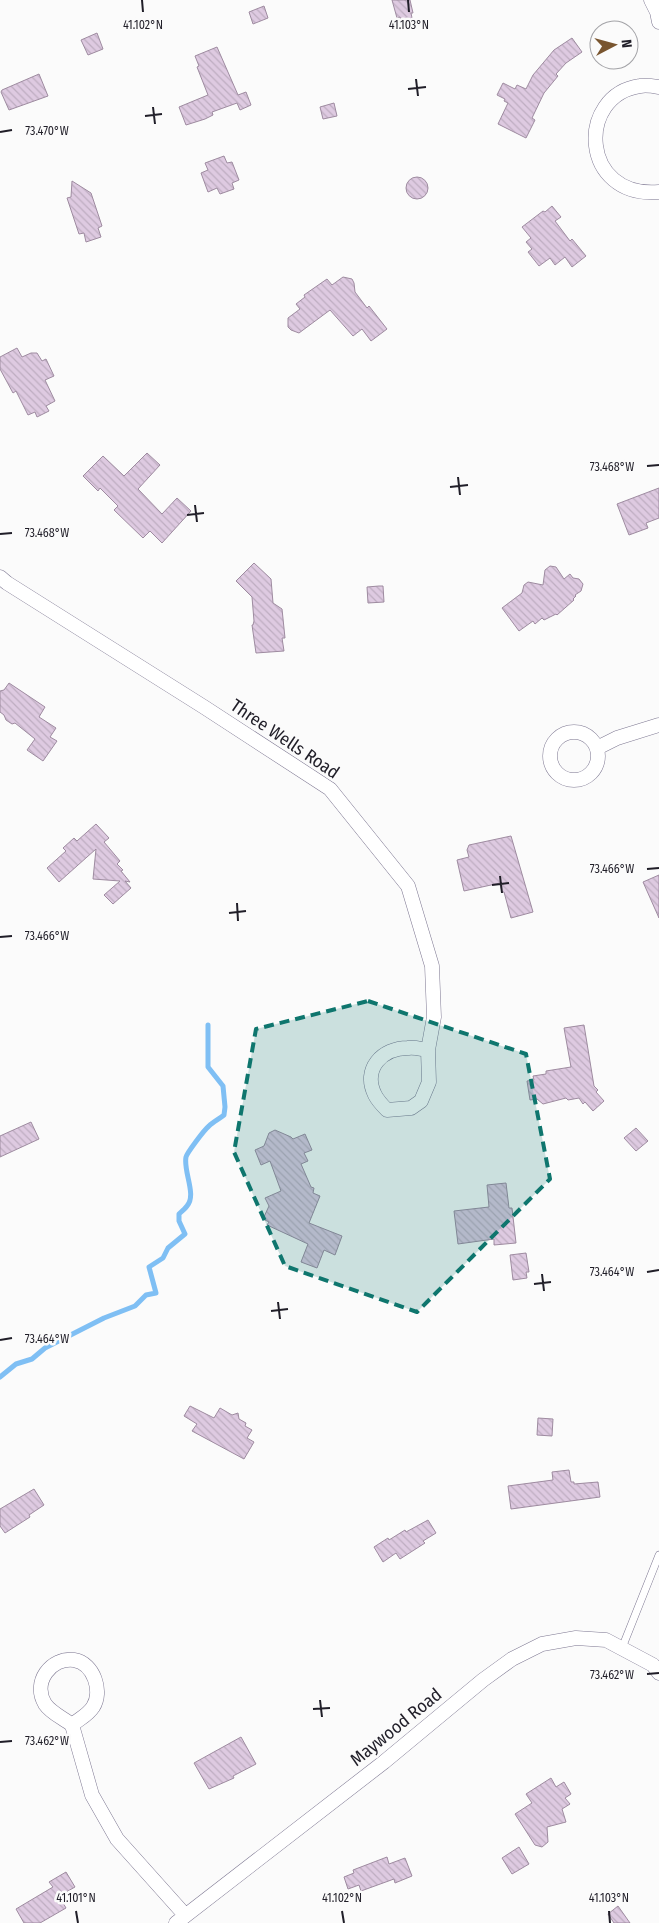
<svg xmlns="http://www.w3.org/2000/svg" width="659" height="1923" font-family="'Fira Sans Condensed',sans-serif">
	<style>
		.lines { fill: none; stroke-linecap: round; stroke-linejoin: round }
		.stream { stroke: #7fbff4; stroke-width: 5 }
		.building { fill: url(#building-back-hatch); stroke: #9e8ba0 }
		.lane-casing { stroke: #7e7892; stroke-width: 8 }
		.street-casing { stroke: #7e7892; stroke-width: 15 }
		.lane { stroke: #fff; stroke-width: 7 }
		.street { stroke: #fff; stroke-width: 14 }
		.marked { fill: #0f766e; fill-opacity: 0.2; stroke: #0f766e; stroke-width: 4; stroke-dasharray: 10 6; stroke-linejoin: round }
		.ticks { fill: none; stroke: #201e28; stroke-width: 2 }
		.labels { text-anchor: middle; stroke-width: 5; stroke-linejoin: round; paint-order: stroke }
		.street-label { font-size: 18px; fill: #201e28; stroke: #fbfbfb }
		.ticks-label { font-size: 12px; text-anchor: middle; fill: #201e28; stroke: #fbfbfb; stroke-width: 5; stroke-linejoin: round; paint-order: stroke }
	</style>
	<defs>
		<pattern id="building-back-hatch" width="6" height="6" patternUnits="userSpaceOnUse" patternTransform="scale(1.25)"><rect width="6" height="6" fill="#decae1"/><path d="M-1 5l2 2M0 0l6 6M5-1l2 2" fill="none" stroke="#beadc1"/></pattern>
	</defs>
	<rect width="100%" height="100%" fill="#fbfbfb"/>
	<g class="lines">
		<path class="stream" d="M0,1377L16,1364L32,1359L45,1348L104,1318L135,1306L146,1295L156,1293L149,1267L163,1258L168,1248L185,1234L179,1221V1214C182,1211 185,1209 187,1206C197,1195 183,1171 186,1157C187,1153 204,1130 209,1126C213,1122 219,1119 224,1115L225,1107L223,1086L208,1067V1025"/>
	</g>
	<path class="building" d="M392,0H410L413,13H411L412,18L401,21L400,17L397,18Z
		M264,6L268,18L253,24L249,12Z
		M97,33L103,49L88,55L81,40Z
		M572,38L582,52L566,63L556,74L558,76L544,93L532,118L535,120L526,138L498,124L508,103L504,101L505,99L497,95L503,83L515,89L517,85L526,89L533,75L554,50Z
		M217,47L238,95L246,92L251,105L240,110L237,103L212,112L213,115L205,119L186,125L179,107L208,95L197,67L199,66L195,56Z
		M39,74L48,96L9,110L1,92L2,90Z
		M334,103L337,116L323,119L320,107Z
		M224,156L227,163L232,162L239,180L232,183L234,189L220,194L217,188L208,192L201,173L208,170L205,163Z
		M406 188a11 11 0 1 1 22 0a11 11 0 1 1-22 0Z
		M72,181L91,193L102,226L98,228L101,237L86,242L84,233L79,234L67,198L71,197Z
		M552,206L561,217L555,221L570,241L572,239L586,256L572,267L565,257L555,265L550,258L539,266L528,252L532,249L526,242L531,238L522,227L543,211L545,212Z
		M343,277L352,279L354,283L355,292L367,308L369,306L387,329L371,341L362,329L353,336L330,310L299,333L291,330L288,327V318L300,309L296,304L305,297L304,295L327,279L332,285Z
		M17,348L22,357L31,353H37L42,361L46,359L54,376L45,380L55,401L46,406L49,411L37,417L35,412L28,415L16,391L13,393L0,369V357Z
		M147,453L160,465L138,489L162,514L177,498L191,511L162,543L150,531L143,538L114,510L118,506L100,488L98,491L83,476L103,456L124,476Z
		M659,488V518L646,523L648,528L629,535L617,504Z
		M254,563L271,579L273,603L282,609L285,638H282L284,651L256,653L252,625H253L254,621L252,597L236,581Z
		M550,566L556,567L564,579L570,574L573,578L579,579L583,584L581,591L575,595L576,596L573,599L574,600L557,615L556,614L544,620L542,618L535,624L533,621L519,631L502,608L522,593L524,585L528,582L543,585L545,570Z
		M379,586H383L384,602L368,603L367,587Z
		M9,683L45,707L39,717L56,728L50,737L57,741L43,761L27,750L35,739L15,723L12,724L6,720L4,715L0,712V691L4,690Z
		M96,824L109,838L104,842L120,861L117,864L123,870L121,871L130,882L125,881L131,888L113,904L104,895L120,881L93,879L96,849L59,882L47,868L66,851L63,848L74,838L77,841Z
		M511,836L533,912L511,918L504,892H502L500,883L464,891L457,860L469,857L467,850L469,845Z
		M659,875V918L643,882Z
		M584,1025L594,1086L598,1090L596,1092L604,1101L593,1111L585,1102L583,1104L579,1098L568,1100L566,1098L543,1104L537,1099L530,1100L527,1081L534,1080L533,1076L546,1074V1071L571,1067L564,1028Z
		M31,1122L39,1139L0,1157V1136Z
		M636,1128L648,1141L636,1151L624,1138Z
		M275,1130L291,1137L293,1139L305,1134L312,1150L304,1153L308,1161L301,1164L311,1187L314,1188L313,1193L320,1196L309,1223L342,1236L335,1255L324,1250L317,1268L301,1262L308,1244L267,1225L269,1222L263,1219L269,1206L265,1198L281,1191L270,1161L261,1165L255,1150L264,1146L269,1133Z
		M506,1183L509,1208H512L516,1243L494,1245V1239L458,1244L454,1211L489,1207L487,1185Z
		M526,1253L529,1272H526L527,1278L513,1280L510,1255Z
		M190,1406L214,1418L220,1408L232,1415L238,1413L239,1419L246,1423L245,1426L252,1430L247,1438L254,1442L244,1459L192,1431L197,1424L184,1416Z
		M538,1418L553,1419L552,1436L537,1435Z
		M569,1470L571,1482H574V1484L598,1482L600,1497L511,1509L508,1486L553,1480L552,1472Z
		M34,1489L44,1505L29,1515L30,1517L5,1533L0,1526V1509Z
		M428,1520L436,1533L423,1541L425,1543L400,1559L396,1553L383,1562L374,1547L388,1538L389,1540L405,1530L406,1532Z
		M241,1737L256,1764L233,1776L234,1778L209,1789L194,1763Z
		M551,1778L556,1787L564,1782L571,1794L565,1798L570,1804L562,1809L566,1822L547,1827L548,1842L542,1847L535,1845L515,1814L532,1803L526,1794Z
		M519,1847L529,1864L512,1874L502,1858Z
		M387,1857L389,1864L405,1858L412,1876L395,1883L394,1879L361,1891L359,1885L348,1889L344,1877L354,1873L353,1870Z
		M66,1872L75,1887L59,1896L66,1908L40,1923H24L16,1909L53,1887L49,1882Z
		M618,1906L630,1923H614L608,1914Z"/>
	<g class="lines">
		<g class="lane-casing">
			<path id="lane" d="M622,1648L659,1555"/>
		</g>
		<g class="street-casing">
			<path id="street" d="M651,0L657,12L659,22
				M659,87C653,86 646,85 640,86C576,95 580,199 659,192
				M0,577L7,583L204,707L330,789L408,886L432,966L434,1017L428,1050L429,1082L421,1101L411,1108L387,1110C383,1106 378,1101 375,1095C362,1069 382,1048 408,1048C414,1047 421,1049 428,1050
				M550 756a24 24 0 1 1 48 0a24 24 0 1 1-48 0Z
				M597,748L617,738L659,725
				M72,1725C79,1719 88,1715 93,1707C103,1692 94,1663 74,1660C51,1657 32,1682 45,1704C51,1713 63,1718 72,1725L92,1795L117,1839L185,1915
				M176,1923L384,1762L483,1680L512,1659L542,1644L576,1638L606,1640L653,1665L659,1673"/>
		</g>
		<use href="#lane" class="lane"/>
		<use href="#street" class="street"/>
	</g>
	<path class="marked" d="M368,1001L526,1054L550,1179L417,1312L285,1266L234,1152L256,1029Z"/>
	<path class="ticks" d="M142,0L143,12M408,0L409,12M416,79L418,96M408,89L426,87M153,107L155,124M145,116L162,114M0,132L12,130M647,466L659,465M458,477L460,495M450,487L468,485M195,505L197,522M187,515L204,513M0,534L12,533M647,869L659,868M500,876L502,893M492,885L509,883M237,903L238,921M229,913L246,911M0,937L12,936M647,1272L659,1270M542,1274L544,1291M534,1284L551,1282M278,1302L280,1319M271,1311L288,1309M0,1340L12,1338M647,1674L659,1673M320,1700L322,1717M313,1709L330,1708M0,1742L12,1741M76,1911L78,1923M342,1911L344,1923M609,1911L610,1923"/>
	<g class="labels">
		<g class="street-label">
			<text transform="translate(285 739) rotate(34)" y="6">Three Wells Road</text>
			<text transform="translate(396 1727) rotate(-39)" y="6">Maywood Road</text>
		</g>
	</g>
	<g class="ticks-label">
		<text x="143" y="29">41.102°N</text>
		<text x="409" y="29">41.103°N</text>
		<text x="47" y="135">73.470°W</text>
		<text x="612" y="471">73.468°W</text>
		<text x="47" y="537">73.468°W</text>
		<text x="612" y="873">73.466°W</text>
		<text x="47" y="940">73.466°W</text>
		<text x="612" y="1276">73.464°W</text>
		<text x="47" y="1343">73.464°W</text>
		<text x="612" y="1679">73.462°W</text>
		<text x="47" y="1745">73.462°W</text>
		<text x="76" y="1902">41.101°N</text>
		<text x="342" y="1902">41.102°N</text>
		<text x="609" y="1902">41.103°N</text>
	</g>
	<g transform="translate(614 45) rotate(84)"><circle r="24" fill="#fbfbfb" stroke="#a3a3a7"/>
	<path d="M0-4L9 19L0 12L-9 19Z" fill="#79552f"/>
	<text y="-8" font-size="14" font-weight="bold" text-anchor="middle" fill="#201e28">N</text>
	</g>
</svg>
